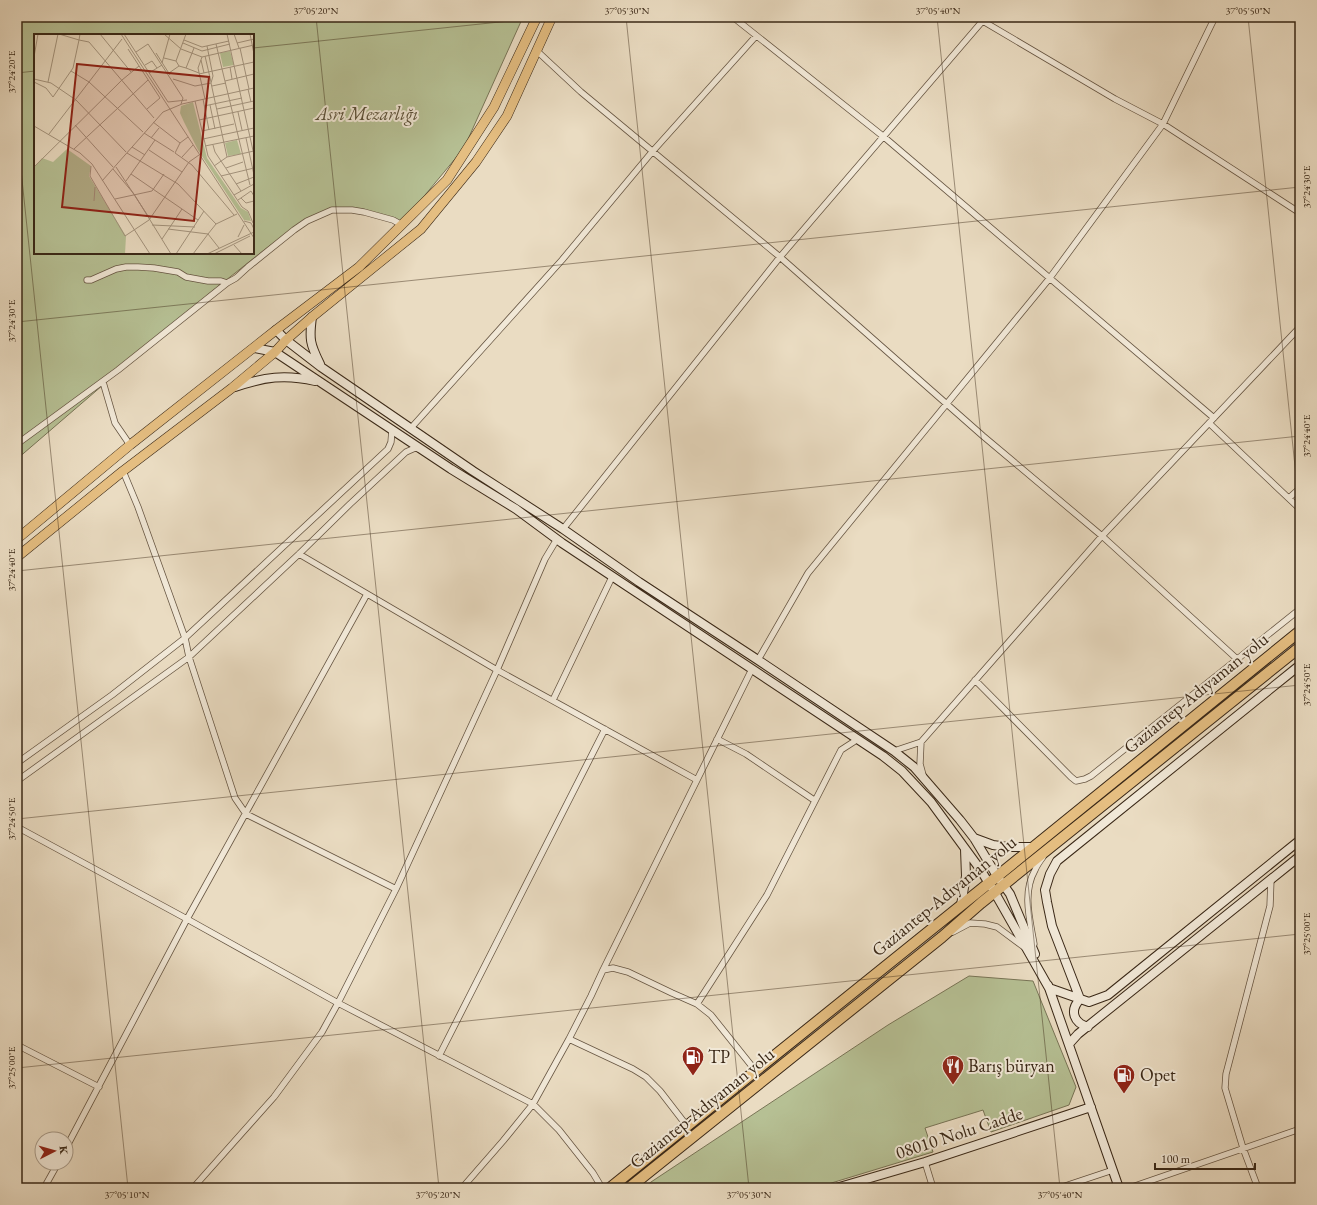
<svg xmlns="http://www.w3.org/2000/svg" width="1317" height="1205" font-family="'EB Garamond',serif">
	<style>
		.green { fill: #b6c094; stroke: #787456; fill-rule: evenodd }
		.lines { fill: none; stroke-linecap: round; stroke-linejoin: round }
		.street-casing { stroke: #665542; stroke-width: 7 }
		.secondary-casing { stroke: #3a2817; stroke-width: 10 }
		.primary-casing { stroke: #3a2817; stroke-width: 10 }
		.highway-casing { stroke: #3a2817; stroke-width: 12 }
		.street { stroke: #f1e8d7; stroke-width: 5.5 }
		.secondary { stroke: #f1e8d7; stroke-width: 8 }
		.primary { stroke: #e5be81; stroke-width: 9 }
		.highway { stroke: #e5be81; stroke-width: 10 }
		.ticks { fill: none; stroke: #3a2817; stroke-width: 1; stroke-opacity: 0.45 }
		.labels { text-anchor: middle; stroke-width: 4; stroke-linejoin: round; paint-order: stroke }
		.park-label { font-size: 18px; font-style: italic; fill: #594e36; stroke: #f1e8d7 }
		.street-label { font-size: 18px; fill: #3a2817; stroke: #f1e8d7 }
		.poi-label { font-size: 18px; fill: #3a2817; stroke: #f1e8d7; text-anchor: start }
		.inset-road { fill: none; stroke: #a4947e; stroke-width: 1 }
		.view { fill: #8f2418; fill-opacity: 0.15; stroke: #8f2418; stroke-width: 2 }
		.inset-edge { fill: none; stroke: #3a2817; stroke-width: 2 }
		.neatline { fill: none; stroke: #3a2817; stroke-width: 1.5 }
		.ticks-label { font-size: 10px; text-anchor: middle; fill: #3a2817 }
	</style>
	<rect width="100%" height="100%" fill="#eadcc2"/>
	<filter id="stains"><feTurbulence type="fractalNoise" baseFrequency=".005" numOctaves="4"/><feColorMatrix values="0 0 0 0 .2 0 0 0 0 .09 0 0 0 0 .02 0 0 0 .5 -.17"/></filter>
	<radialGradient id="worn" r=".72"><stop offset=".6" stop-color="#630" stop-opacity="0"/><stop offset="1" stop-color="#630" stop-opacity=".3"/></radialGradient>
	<path class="green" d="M17,17H523L464,148L401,224L351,209L340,210L307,219L268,247L211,292L17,459ZM35,35H253V253H35Z
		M969,976L1033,981L1076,1087L1069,1105L991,1132L983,1110L925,1128L933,1152L815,1188H643L651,1182L888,1025Z"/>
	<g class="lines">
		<g class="street-casing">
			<path id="street" d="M733,17L884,137L1214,418
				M976,17L1115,99L1163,124L1300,213
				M537,51L581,92L780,257L983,436L1102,536L1237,659
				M87,280H91L116,269L126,267H138L154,268L178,272L186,277L208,281H221L227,283
				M103,382L115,423L130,445
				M1209,423L1300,509
				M411,428L562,260L652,152L756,36
				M17,444L118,370L227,283L236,278L248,267L294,230L307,221L332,210H352L364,212L393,220L402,225
				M123,471L138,507L185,638L189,657L235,798L246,814L396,889
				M1289,498L1300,488
				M563,529L780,257L986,17
				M299,554L497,670L697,780L603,970
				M758,660L808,573L1049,279L1163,124L1215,17
				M975,680L1071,777L1076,781L1085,779L1091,776L1300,609
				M553,700L612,577
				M717,739L746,754L814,800
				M921,742L920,764L923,775
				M894,751L921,742L1102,536L1300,327
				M17,763L112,695L185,638L388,449L391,442L392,429
				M697,780L752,669
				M17,781L189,657L299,554L350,504L406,452L415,448L420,449
				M17,827L187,919L338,1003L533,1104L559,1130L593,1173L602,1188
				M953,932L970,923L985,924L997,927L1024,947
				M1034,944C1030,920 1022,893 1035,870C1037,865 1040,861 1043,857
				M697,1004L767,895L841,750L858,739
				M569,1039L633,1069L646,1077L660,1091L687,1126
				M17,1045L99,1087
				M439,1056L605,729
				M66,1148L187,919L367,594
				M925,1162L933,1188
				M44,1188L58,1163
				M193,1188L274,1097L322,1032L338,1003L396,889L497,670L545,559L557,539
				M462,1188L503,1141L533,1104L569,1039L591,996L603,970L613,968L628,972L672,993L697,1004L711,1015L755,1070
				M1059,1188L1113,1170
				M1129,1188L1300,1129
				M1258,1188L1243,1148L1225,1088L1226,1074L1270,906L1271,879"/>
		</g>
		<g class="secondary-casing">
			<path id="secondary" d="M312,317C309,339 310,344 320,364
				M276,330L286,340L321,367L473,471L563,529L639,582L758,660L894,751L914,767L960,820L974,838L997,876L1010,894L1035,954
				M254,348L275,352L451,469L516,509L562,543L883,756L902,771L931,802L980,869L995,893L1049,988L1089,1002L1108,995L1300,840
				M235,387C264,377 285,374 315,381
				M974,838L993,845L1007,847H1031
				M961,905L966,876L965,849
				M1048,985L1119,1188
				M1080,999L1052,926L1047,902L1045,890L1050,874L1057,861L1300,665
				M1080,999C1069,1011 1074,1023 1088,1027
				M1069,1044L1078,1034L1300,856
				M836,1188L925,1162L1091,1107"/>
		</g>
		<g class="primary-casing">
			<path id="primary" d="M17,539L130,445L276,330L359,267L447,180L494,107L537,17
				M17,557L123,471L232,388L275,352L286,340L312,317L421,229L476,162L507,116L552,17"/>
		</g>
		<g class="highway-casing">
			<path id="highway" d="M610,1188L989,883L1300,631
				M629,1188L942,937L981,903L1300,647"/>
		</g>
		<use href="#street" class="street"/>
		<use href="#secondary" class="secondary"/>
		<use href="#primary" class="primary"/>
		<use href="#highway" class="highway"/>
	</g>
	<path class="ticks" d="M316,17L439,1188M626,17L749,1188M937,17L1060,1188M1248,17L1300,514M253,48L547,17M17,73L35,71M17,132L128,1188M17,322L1300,187M17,571L1300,436M17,819L1300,685M17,1068L1300,934M1247,1188L1300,1182"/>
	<defs>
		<g id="fuel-pin" transform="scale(1.15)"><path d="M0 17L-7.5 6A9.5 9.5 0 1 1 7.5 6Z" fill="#8f2418" stroke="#f1e8d7"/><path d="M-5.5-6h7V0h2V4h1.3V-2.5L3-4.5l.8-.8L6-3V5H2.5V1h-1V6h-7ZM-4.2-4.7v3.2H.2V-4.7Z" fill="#fff"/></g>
		<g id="restaurant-pin" transform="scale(1.15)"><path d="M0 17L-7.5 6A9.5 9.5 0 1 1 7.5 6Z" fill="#8f2418" stroke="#f1e8d7"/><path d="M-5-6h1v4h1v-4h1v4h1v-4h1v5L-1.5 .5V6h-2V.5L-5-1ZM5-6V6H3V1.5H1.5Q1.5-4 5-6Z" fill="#fff"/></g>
	</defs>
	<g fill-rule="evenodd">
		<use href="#fuel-pin" x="693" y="1057"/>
		<use href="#restaurant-pin" x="953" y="1066"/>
		<use href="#fuel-pin" x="1124" y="1075"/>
	</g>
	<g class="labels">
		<g class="park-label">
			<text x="367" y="120">Asri Mezarlığı</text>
		</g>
		<g class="street-label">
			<text transform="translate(1196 693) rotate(-39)" y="6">Gaziantep-Adıyaman yolu</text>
			<text transform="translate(944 896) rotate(-39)" y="6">Gaziantep-Adıyaman yolu</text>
			<text transform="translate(702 1108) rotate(-39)" y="6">Gaziantep-Adıyaman yolu</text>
			<text transform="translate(959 1133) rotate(-18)" y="6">08010 Nolu Cadde</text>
		</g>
		<g class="poi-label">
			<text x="708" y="1063">TP</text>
			<text x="968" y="1072">Barış büryan</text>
			<text x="1140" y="1081">Opet</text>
		</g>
	</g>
	<g transform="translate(34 34)">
		<rect width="220" height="220" fill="#eadcc2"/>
		<path d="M196,17L200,31L189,33L186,19ZM159,68L173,124L207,174L214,178L217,187L210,186L164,116L150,88L146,79L147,72ZM203,106L207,120L194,122L191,109ZM33,115L57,132L55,142L92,202L91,220H0V133L8,124L19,128Z" fill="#b6c094"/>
		<path class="inset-road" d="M46,0L45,6L55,8L120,84M66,0L97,38M87,0L220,204M90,0L134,68L153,66M130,0L147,15L168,23M152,0L142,27L145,32L152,34M193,0L220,121M200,0L205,14M216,0L220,20M150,6L168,13L195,7M149,9L168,17L196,10M203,9L220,5M114,10L149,64L147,70M182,10L216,151M173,12L179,42L177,49L193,123M160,14L152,34L165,39M206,14L215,55M94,15L126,64L113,75M102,18L114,10M122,19L136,41M171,22L177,48M0,23L4,0M130,24L142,27M167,26L170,39M128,29L136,0M111,31L118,27L123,34M196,33L198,45M37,37L55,48L109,98M115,39L128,31M135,39L145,32M165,40L220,28M0,45L17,49L42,66L92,118M139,45L161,52L177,49M88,46L105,32M191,47L220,40M0,48L12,54L19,63L39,34L45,6L25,0M14,48L24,0M178,52L192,49M214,55L217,68M169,65L175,96M171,65L164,34L168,23L220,11M161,67L174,122L208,173L214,177L219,189M176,71L181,95M170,72L208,64M183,75L220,67M204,78L208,96M165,86L220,74M119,88L146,109M41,91L79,133M0,92L46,119L58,130L116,220M168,97L200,90M110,99L121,106M15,100L88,5M154,103L146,109L141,119L158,131L200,181M117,104L125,94M212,104L220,141M169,105L220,94M179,111L181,118L207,157M171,112L220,102M98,113L111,121M40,115L114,46M115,116L148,138M93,119L144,150L182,190M148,123L159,111M57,132L56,142L91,202L115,186L155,128L165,121M180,132L193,123L220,117M0,133L88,46M82,133L116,185M192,134L209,128M79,135L100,160L137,220M97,140L164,186M187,142L220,134M68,147L129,78L148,70L220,54M92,147L121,106L140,118M202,150L220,143M200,161L220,150M207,164L212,169L220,167M81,165L118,157L130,140M204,166L217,157L220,162M60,167L61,153M210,187L217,189L220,195M118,191L161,193M134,195L174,200L159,220M204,203L210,191M128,205L148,175M200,211L208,220M185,214L174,200L182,190L203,180M142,220L170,177M173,220L220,198M180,220L216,202"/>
		<path class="view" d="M43,30L175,43L160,187L28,173Z"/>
		<rect width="220" height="220" class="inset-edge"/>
	</g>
	<rect width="1317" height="1205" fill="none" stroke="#eadcc2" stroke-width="44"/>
	<g transform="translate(54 1151) rotate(84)"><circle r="19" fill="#f1e8d7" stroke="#a89b8a"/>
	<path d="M0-3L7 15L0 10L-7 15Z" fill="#8f2418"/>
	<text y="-6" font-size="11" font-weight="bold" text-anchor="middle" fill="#3a2817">K</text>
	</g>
	<path d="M1155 1163v6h100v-6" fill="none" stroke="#3a2817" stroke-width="2"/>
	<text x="1161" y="1163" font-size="12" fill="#3a2817" stroke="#f1e8d7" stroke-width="3" paint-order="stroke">100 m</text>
	<rect x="22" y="22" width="1273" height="1161" class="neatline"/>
	<g class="ticks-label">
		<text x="316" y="14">37°05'20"N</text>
		<text x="627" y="14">37°05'30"N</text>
		<text x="938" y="14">37°05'40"N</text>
		<text x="1248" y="14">37°05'50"N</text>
		<text transform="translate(11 72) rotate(-90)" y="4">37°24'20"E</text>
		<text transform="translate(1306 187) rotate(-90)" y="4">37°24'30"E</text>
		<text transform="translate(11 321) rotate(-90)" y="4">37°24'30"E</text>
		<text transform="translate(1306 436) rotate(-90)" y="4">37°24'40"E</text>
		<text transform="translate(11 570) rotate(-90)" y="4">37°24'40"E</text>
		<text transform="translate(1306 685) rotate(-90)" y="4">37°24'50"E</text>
		<text transform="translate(11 819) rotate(-90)" y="4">37°24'50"E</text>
		<text transform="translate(1306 934) rotate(-90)" y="4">37°25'00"E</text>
		<text transform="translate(11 1068) rotate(-90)" y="4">37°25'00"E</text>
		<text x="127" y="1198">37°05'10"N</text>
		<text x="438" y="1198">37°05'20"N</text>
		<text x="749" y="1198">37°05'30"N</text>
		<text x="1060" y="1198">37°05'40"N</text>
	</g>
	<rect width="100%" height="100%" filter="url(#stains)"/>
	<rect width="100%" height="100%" fill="url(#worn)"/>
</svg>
